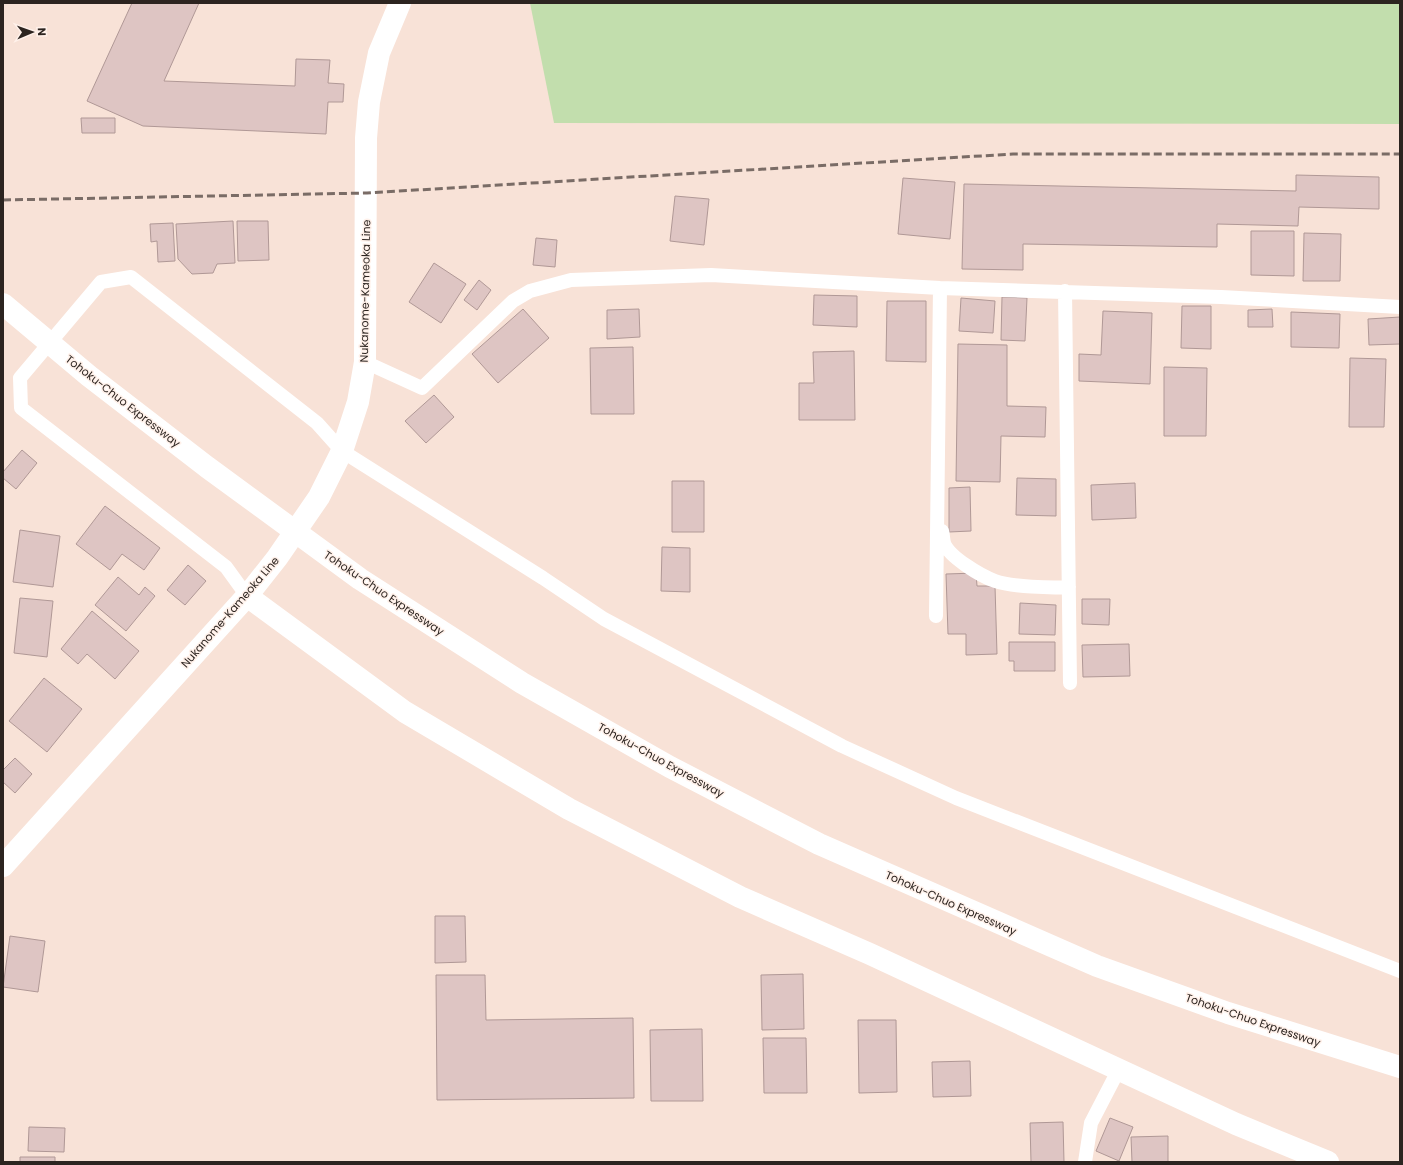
<svg xmlns="http://www.w3.org/2000/svg" width="1403" height="1165" font-family="Poppins,sans-serif">
	<style>
		.green { fill: #c2dead }
		.building { fill: #dec5c3; stroke: #b09896 }
		.lines { fill: none; stroke-linecap: round; stroke-linejoin: round }
		.service { stroke: #fff; stroke-width: 14 }
		.tertiary { stroke: #fff; stroke-width: 22 }
		.secondary { stroke: #fff; stroke-width: 22 }
		.motorway { stroke: #fff; stroke-width: 22 }
		.rail { stroke: #7a6c66; stroke-width: 3; stroke-dasharray: 8 4; stroke-linecap: butt }
		.labels { text-anchor: middle; stroke-width: 3; stroke-linejoin: round; paint-order: stroke }
		.street-label { font-size: 11px; fill: #2c2420; stroke: #fff1ea }
	</style>
	<rect width="100%" height="100%" fill="#f8e2d7"/>
	<path class="green" d="M530,3H1400V124L554,123Z"/>
	<path class="building" d="M132,3H199L164,81L295,86L296,59L330,60L328,83L344,84L343,102H328L326,134L143,126L87,101Z
		M81,118H115V133H82Z
		M1296,175L1379,177V209L1299,207L1298,226L1217,224V247L1023,244V270L962,269L964,184L1296,191Z
		M903,178L955,182L950,239L898,234Z
		M675,196L709,199L704,245L670,241Z
		M233,221L235,263L217,264L213,273L192,274L178,259L176,224Z
		M237,221H268L269,260L238,261Z
		M173,223L175,261L158,262L157,241L151,242L150,224Z
		M1251,231H1294V276L1251,275Z
		M1304,233L1341,234L1340,281H1303Z
		M536,238L557,240L555,267L533,265Z
		M434,263L466,284L441,323L409,302Z
		M479,280L491,290L477,310L464,300Z
		M814,295L857,296V327L813,325Z
		M1002,297L1027,298L1025,341L1001,340Z
		M961,298L995,301L993,333L959,331Z
		M887,301H926V362L886,361Z
		M1182,306H1211V349L1181,348Z
		M523,309L549,338L498,383L472,354Z
		M639,309L640,337L607,339V310Z
		M1272,309L1273,327H1248V310Z
		M1103,311L1152,313L1150,384L1079,381V354L1101,355Z
		M1291,312L1340,314L1339,348L1291,347Z
		M1400,317V344L1369,345L1368,319Z
		M958,344L1007,345V406L1046,407L1045,437L1001,436L1000,482L956,481Z
		M633,347L634,414H591L590,348Z
		M854,351L855,420H799V383H814L813,352Z
		M1350,358L1386,359L1384,427H1349Z
		M1164,367L1207,368L1206,436H1164Z
		M434,395L454,417L426,443L405,421Z
		M22,450L37,463L16,489L3,478V472Z
		M1017,478L1056,479V516L1016,515Z
		M672,481H704V532H672Z
		M1135,483L1136,518L1092,520L1091,485Z
		M970,487L971,531L949,532V488Z
		M105,506L160,548L144,570L122,554L110,570L76,544Z
		M20,530L60,536L53,587L13,582Z
		M662,547L690,548V592L661,591Z
		M188,565L206,581L185,605L167,590Z
		M976,573L977,586H995L997,654L966,655V634H948L946,574Z
		M118,577L139,595L145,587L155,596L126,631L95,605Z
		M20,598L53,601L47,657L14,653Z
		M1082,599H1110L1109,625L1082,624Z
		M1020,603L1056,605L1055,635L1019,634Z
		M92,611L139,651L115,679L87,654L78,664L61,649Z
		M1009,642H1055V671H1014V661H1009Z
		M1129,644L1130,676L1083,677L1082,645Z
		M44,678L82,709L47,752L9,721Z
		M15,758L32,774L15,793L3,782V770Z
		M435,916H465L466,962L435,963Z
		M10,936L45,941L38,992L3,987Z
		M803,974L804,1029L762,1030L761,975Z
		M436,975H485L486,1020L633,1018L634,1098L437,1100Z
		M858,1020H896L897,1092L859,1093Z
		M702,1029L703,1101H651L650,1030Z
		M763,1038H806L807,1093H764Z
		M970,1061L971,1096L933,1097L932,1062Z
		M1110,1118L1133,1127L1119,1161L1096,1151Z
		M1063,1122L1064,1162H1031L1030,1123Z
		M29,1127L65,1128L64,1152L28,1151Z
		M1168,1136V1162H1132L1131,1137Z
		M20,1157H55V1162H20Z"/>
	<g class="lines">
		<path class="service" d="M1065,291L1070,683
			M365,362L422,388L513,301L530,291L571,280L711,275L940,288L1221,297L1400,307
			M942,531C943,534 943,539 944,543C949,557 981,576 995,581C1012,587 1051,588 1069,587
			M247,596L226,567L21,408L20,378L101,282L131,277L317,423L342,451L543,578L604,619L842,746L956,798L1400,971
			M936,616L940,288
			M1085,1162L1091,1123L1119,1069"/>
		<path class="tertiary" d="M247,596L405,712L569,809L740,897L870,954L1236,1124L1328,1162"/>
		<path class="secondary" d="M3,866L247,596L277,558L319,497L342,451L358,402L365,362L366,138L369,102L379,53L400,3"/>
		<path class="motorway" d="M3,304L89,376L207,467L360,579L522,683L670,767L819,844L1097,966L1228,1013L1400,1067"/>
		<path class="rail" d="M3,200L367,193L1013,154H1400"/>
	</g>
	<g class="labels">
		<g class="street-label">
			<text transform="translate(365 291) rotate(-89)" y="4">Nukanome-Kameoka Line</text>
			<text transform="translate(123 401) rotate(38)" y="4">Tohoku-Chuo Expressway</text>
			<text transform="translate(384 593) rotate(34)" y="4">Tohoku-Chuo Expressway</text>
			<text transform="translate(230 612) rotate(-49)" y="4">Nukanome-Kameoka Line</text>
			<text transform="translate(661 760) rotate(29)" y="4">Tohoku-Chuo Expressway</text>
			<text transform="translate(951 903) rotate(24)" y="4">Tohoku-Chuo Expressway</text>
			<text transform="translate(1253 1020) rotate(19)" y="4">Tohoku-Chuo Expressway</text>
		</g>
	</g>
	<rect width="1403" height="1165" fill="none" stroke="#2c2420" stroke-width="8"/>
	<g transform="translate(32 32) rotate(88)" stroke="#fff1ea" stroke-width="3" paint-order="stroke">
	<path d="M0-3L7 15L0 10L-7 15Z" fill="#2c2420"/>
	<text y="-6" font-size="11" font-weight="bold" text-anchor="middle" fill="#2c2420">N</text>
	</g>
</svg>
